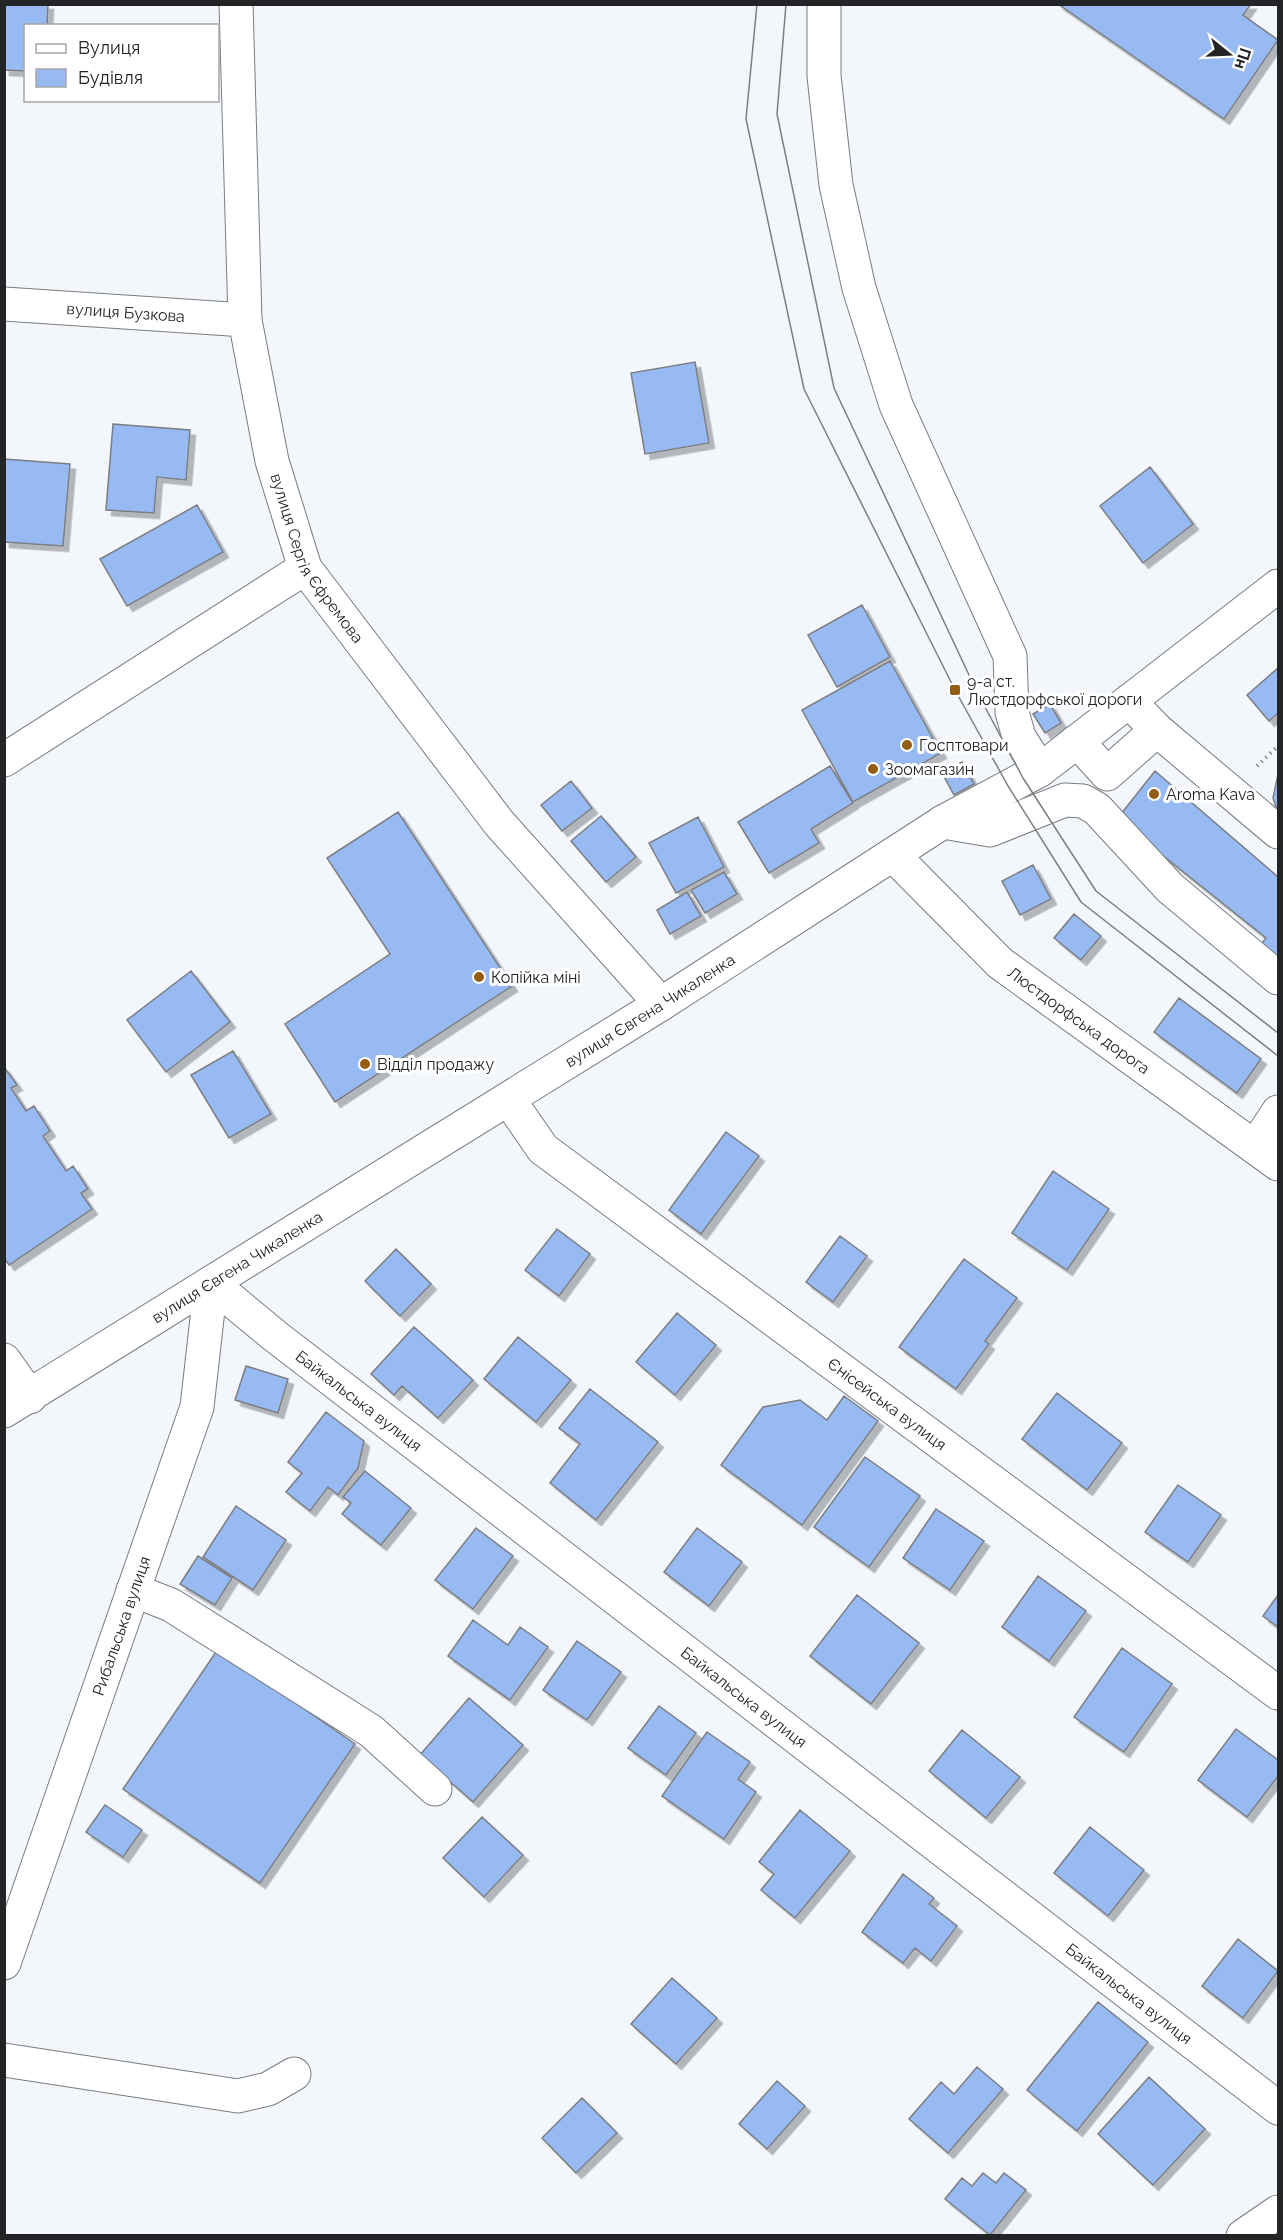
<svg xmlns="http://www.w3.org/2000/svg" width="1283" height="2240" font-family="Raleway,sans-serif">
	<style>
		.building { fill: #97baf3; stroke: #7b7e83; stroke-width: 1.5; filter: url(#shadow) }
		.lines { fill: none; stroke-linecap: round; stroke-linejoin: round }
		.minor-casing { stroke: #797c81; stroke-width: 35 }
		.path { stroke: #8b8e91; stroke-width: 4; stroke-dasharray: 1.5 4.5; stroke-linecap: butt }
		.minor { stroke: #fff; stroke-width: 33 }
		.tram { stroke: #7c7f82; stroke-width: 1.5 }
		.poi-dot { fill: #935d13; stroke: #fff; stroke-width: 2 }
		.labels { text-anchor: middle; stroke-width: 6; stroke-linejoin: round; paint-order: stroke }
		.street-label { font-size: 16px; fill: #232426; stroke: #fff }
		.poi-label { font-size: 16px; fill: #232426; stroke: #fff; text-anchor: start }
	</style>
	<defs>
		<filter id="shadow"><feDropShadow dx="5.5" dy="5.5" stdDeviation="0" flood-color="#0004"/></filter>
	</defs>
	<rect width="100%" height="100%" fill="#f3f7fc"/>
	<path class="building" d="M4,4H48L47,26H26V71L4,70Z
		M1058,4H1251L1243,15L1278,40L1224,119Z
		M695,362L709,443L645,454L631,373Z
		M113,424L190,430L186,480L157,477L154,513L106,510Z
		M4,459L70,464L63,546L4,542Z
		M1150,467L1193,524L1143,563L1100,506Z
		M197,505L223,552L127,606L100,559Z
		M862,605L890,657L837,687L808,635Z
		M890,661L941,753L853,802L802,710Z
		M1278,668V713L1269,721L1247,695Z
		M1050,704L1061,723L1045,733L1033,714Z
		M962,762L974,784L954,795L942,773Z
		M830,766L853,803L811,829L819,843L769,873L738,822Z
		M1155,771L1278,877V976L1253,955L1266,938L1117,819Z
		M1278,774V813L1273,798Z
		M571,781L592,808L562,831L541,805Z
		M398,812L512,986L335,1102L285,1024L390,954L327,858Z
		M601,816L636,857L606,882L571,841Z
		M698,817L724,867L676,893L649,843Z
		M1033,865L1051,899L1020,915L1002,881Z
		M724,872L737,894L705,913L691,890Z
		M687,892L701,916L670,934L657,910Z
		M1074,914L1101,936L1081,960L1054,938Z
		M191,971L230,1022L166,1072L127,1020Z
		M1179,998L1261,1059L1237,1093L1154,1032Z
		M233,1051L271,1114L229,1138L191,1075Z
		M4,1067L17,1085L11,1088L26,1111L34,1106L50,1131L43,1136L66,1171L73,1166L88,1189L81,1193L92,1209L9,1265L4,1258Z
		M726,1132L759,1156L701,1234L669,1210Z
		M1053,1171L1109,1209L1067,1270L1012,1233Z
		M557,1229L590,1254L559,1296L525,1270Z
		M840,1236L867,1256L833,1302L806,1282Z
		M396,1249L431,1284L400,1316L365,1281Z
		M964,1259L1017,1298L985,1341L989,1344L956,1389L899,1347Z
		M677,1313L716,1345L675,1395L636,1362Z
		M414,1327L473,1380L438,1418L402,1386L394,1395L371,1374Z
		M518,1337L571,1380L536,1422L484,1379Z
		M246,1366L288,1379L278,1413L235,1400Z
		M590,1389L658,1442L596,1520L550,1483L580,1444L559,1428Z
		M1057,1393L1122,1443L1087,1490L1022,1439Z
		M844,1396L878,1421L802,1525L721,1465L763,1407L800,1400L827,1420Z
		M326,1412L364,1441L358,1468L338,1495L328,1487L310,1511L286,1492L302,1473L288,1462Z
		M865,1457L920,1496L869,1567L814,1527Z
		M365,1471L411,1508L381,1545L342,1514L351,1503L343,1497Z
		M1178,1485L1221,1515L1188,1562L1145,1532Z
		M236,1506L286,1540L253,1590L203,1557Z
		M936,1509L984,1541L950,1590L903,1558Z
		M476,1528L513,1556L473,1609L435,1580Z
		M697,1528L742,1562L709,1606L664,1572Z
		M198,1556L232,1578L215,1605L180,1584Z
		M1038,1576L1086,1611L1049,1661L1002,1627Z
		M857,1595L919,1643L871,1704L810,1656Z
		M1278,1595V1627L1263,1616Z
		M473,1620L508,1645L520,1627L548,1647L510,1700L448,1656Z
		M577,1641L621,1672L587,1720L543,1690Z
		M1122,1648L1172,1684L1124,1752L1074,1717Z
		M218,1649L355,1744L260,1883L123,1789Z
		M469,1698L523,1745L473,1802L420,1755Z
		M659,1706L696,1733L666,1775L628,1748Z
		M1236,1729L1278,1760V1776L1247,1817L1198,1780Z
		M962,1730L1020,1777L986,1818L929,1771Z
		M707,1732L750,1762L738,1779L756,1792L724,1839L662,1796Z
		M105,1805L142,1830L123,1857L86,1832Z
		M800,1810L850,1851L795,1918L761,1890L774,1874L759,1862Z
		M482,1817L523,1855L484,1897L443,1858Z
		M1090,1827L1144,1870L1108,1916L1054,1873Z
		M903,1874L934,1898L929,1904L957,1926L931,1961L915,1948L903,1963L862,1932Z
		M1238,1939L1278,1971L1243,2018L1202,1986Z
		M672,1978L717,2018L676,2064L631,2024Z
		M1098,2002L1148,2042L1077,2131L1027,2090Z
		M977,2067L1003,2089L948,2153L909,2119L941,2082L954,2094Z
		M1149,2077L1205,2129L1153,2185L1098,2134Z
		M777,2081L805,2106L767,2149L739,2124Z
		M582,2098L617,2133L576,2173L542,2138Z
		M983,2173L996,2183L1004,2173L1026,2190L990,2235L945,2199L962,2178L972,2186Z"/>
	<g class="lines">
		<g class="minor-casing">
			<g id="minor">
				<path id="s1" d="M236,4L245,320L272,461L305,568L499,823L661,1004"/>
				<path d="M824,4V76L836,185L859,288L896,405L1010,656L1012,712L1019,737L1040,770"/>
				<path id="s2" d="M4,304L245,320"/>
				<path d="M1129,701L1157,730L1278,832"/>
				<path d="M1077,741L1107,774L1157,730"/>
				<path d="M4,760L305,568"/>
				<path d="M943,822L990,830L1065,800L1083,801L1097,809L1170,888L1278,978"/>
				<path id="s3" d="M894,856L1000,963L1278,1164"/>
				<path id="s4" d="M509,1100L543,1149L1278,1693"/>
				<path d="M1255,1147L1278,1112"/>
				<path id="s5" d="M211,1283L275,1336L1278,2108"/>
				<path d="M4,1360L30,1397"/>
				<path id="s6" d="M4,1411L661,1004L943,822L1040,770L1278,586"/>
				<path d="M133,1590L171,1605L371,1731L435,1789"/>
				<path id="s7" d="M4,1963L197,1407L211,1283"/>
				<path d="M4,2060L238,2096L268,2089L294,2074"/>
				<path d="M1243,2236L1278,2212"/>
			</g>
		</g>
		<path class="path" d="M1257,766L1278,746"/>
		<use href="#minor" class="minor"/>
		<path class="tram" d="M757,4L746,119L804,389L955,690L1008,786L1081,902L1278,1056
			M786,4L777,114L834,388L978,694L1023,778L1096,891L1278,1033"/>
	</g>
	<g class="poi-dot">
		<rect x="949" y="684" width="12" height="12" rx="3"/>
		<circle cx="907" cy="745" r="6"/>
		<circle cx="873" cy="769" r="6"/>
		<circle cx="1154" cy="794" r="6"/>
		<circle cx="479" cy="977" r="6"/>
		<circle cx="365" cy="1064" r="6"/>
	</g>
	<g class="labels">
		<g class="street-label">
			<text dy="6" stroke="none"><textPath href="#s2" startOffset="122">вулиця Бузкова</textPath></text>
			<text dy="6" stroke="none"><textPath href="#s1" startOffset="568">вулиця Сергія Єфремова</textPath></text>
			<text dy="6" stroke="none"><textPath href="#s6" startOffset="760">вулиця Євгена Чикаленка</textPath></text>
			<text dy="6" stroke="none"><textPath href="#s3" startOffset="248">Люстдорфська дорога</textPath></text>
			<text dy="6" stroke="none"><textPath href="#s6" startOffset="274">вулиця Євгена Чикаленка</textPath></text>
			<text dy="6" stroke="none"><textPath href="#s5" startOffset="189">Байкальська вулиця</textPath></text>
			<text dy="6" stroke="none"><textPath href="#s4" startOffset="488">Єнісейська вулиця</textPath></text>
			<text dy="6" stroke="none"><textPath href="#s7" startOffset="357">Рибальська вулиця</textPath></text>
			<text dy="6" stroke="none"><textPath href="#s5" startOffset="675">Байкальська вулиця</textPath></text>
			<text dy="6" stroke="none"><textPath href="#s5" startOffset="1161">Байкальська вулиця</textPath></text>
		</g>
		<g class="poi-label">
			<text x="967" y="687">9-а ст.<tspan x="967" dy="18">Люстдорфської дороги</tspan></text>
			<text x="919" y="751">Госптовари</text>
			<text x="885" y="775">Зоомагазин</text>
			<text x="1166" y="800">Aroma Kava</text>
			<text x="491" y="983">Копійка міні</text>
			<text x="377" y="1070">Відділ продажу</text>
		</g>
	</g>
	<rect width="1283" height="2240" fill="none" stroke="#232426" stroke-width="12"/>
	<rect x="24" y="24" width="195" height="78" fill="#ffffff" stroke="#a7a7a8" stroke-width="1.5"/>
	<rect x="36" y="44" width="30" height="9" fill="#ffffff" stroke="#a7a7a8" stroke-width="1.5"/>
	<text x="78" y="54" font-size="18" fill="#232426">Вулиця</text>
	<rect x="36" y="69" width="30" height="18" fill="#97baf3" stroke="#a7a7a8" stroke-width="1.5"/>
	<text x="78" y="84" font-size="18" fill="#232426">Будівля</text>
	<g transform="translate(1229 54) rotate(108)" stroke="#ffffff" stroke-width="4.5" paint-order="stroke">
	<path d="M0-4.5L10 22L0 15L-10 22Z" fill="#232426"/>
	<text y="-9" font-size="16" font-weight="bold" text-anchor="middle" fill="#232426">Пн</text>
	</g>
</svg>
